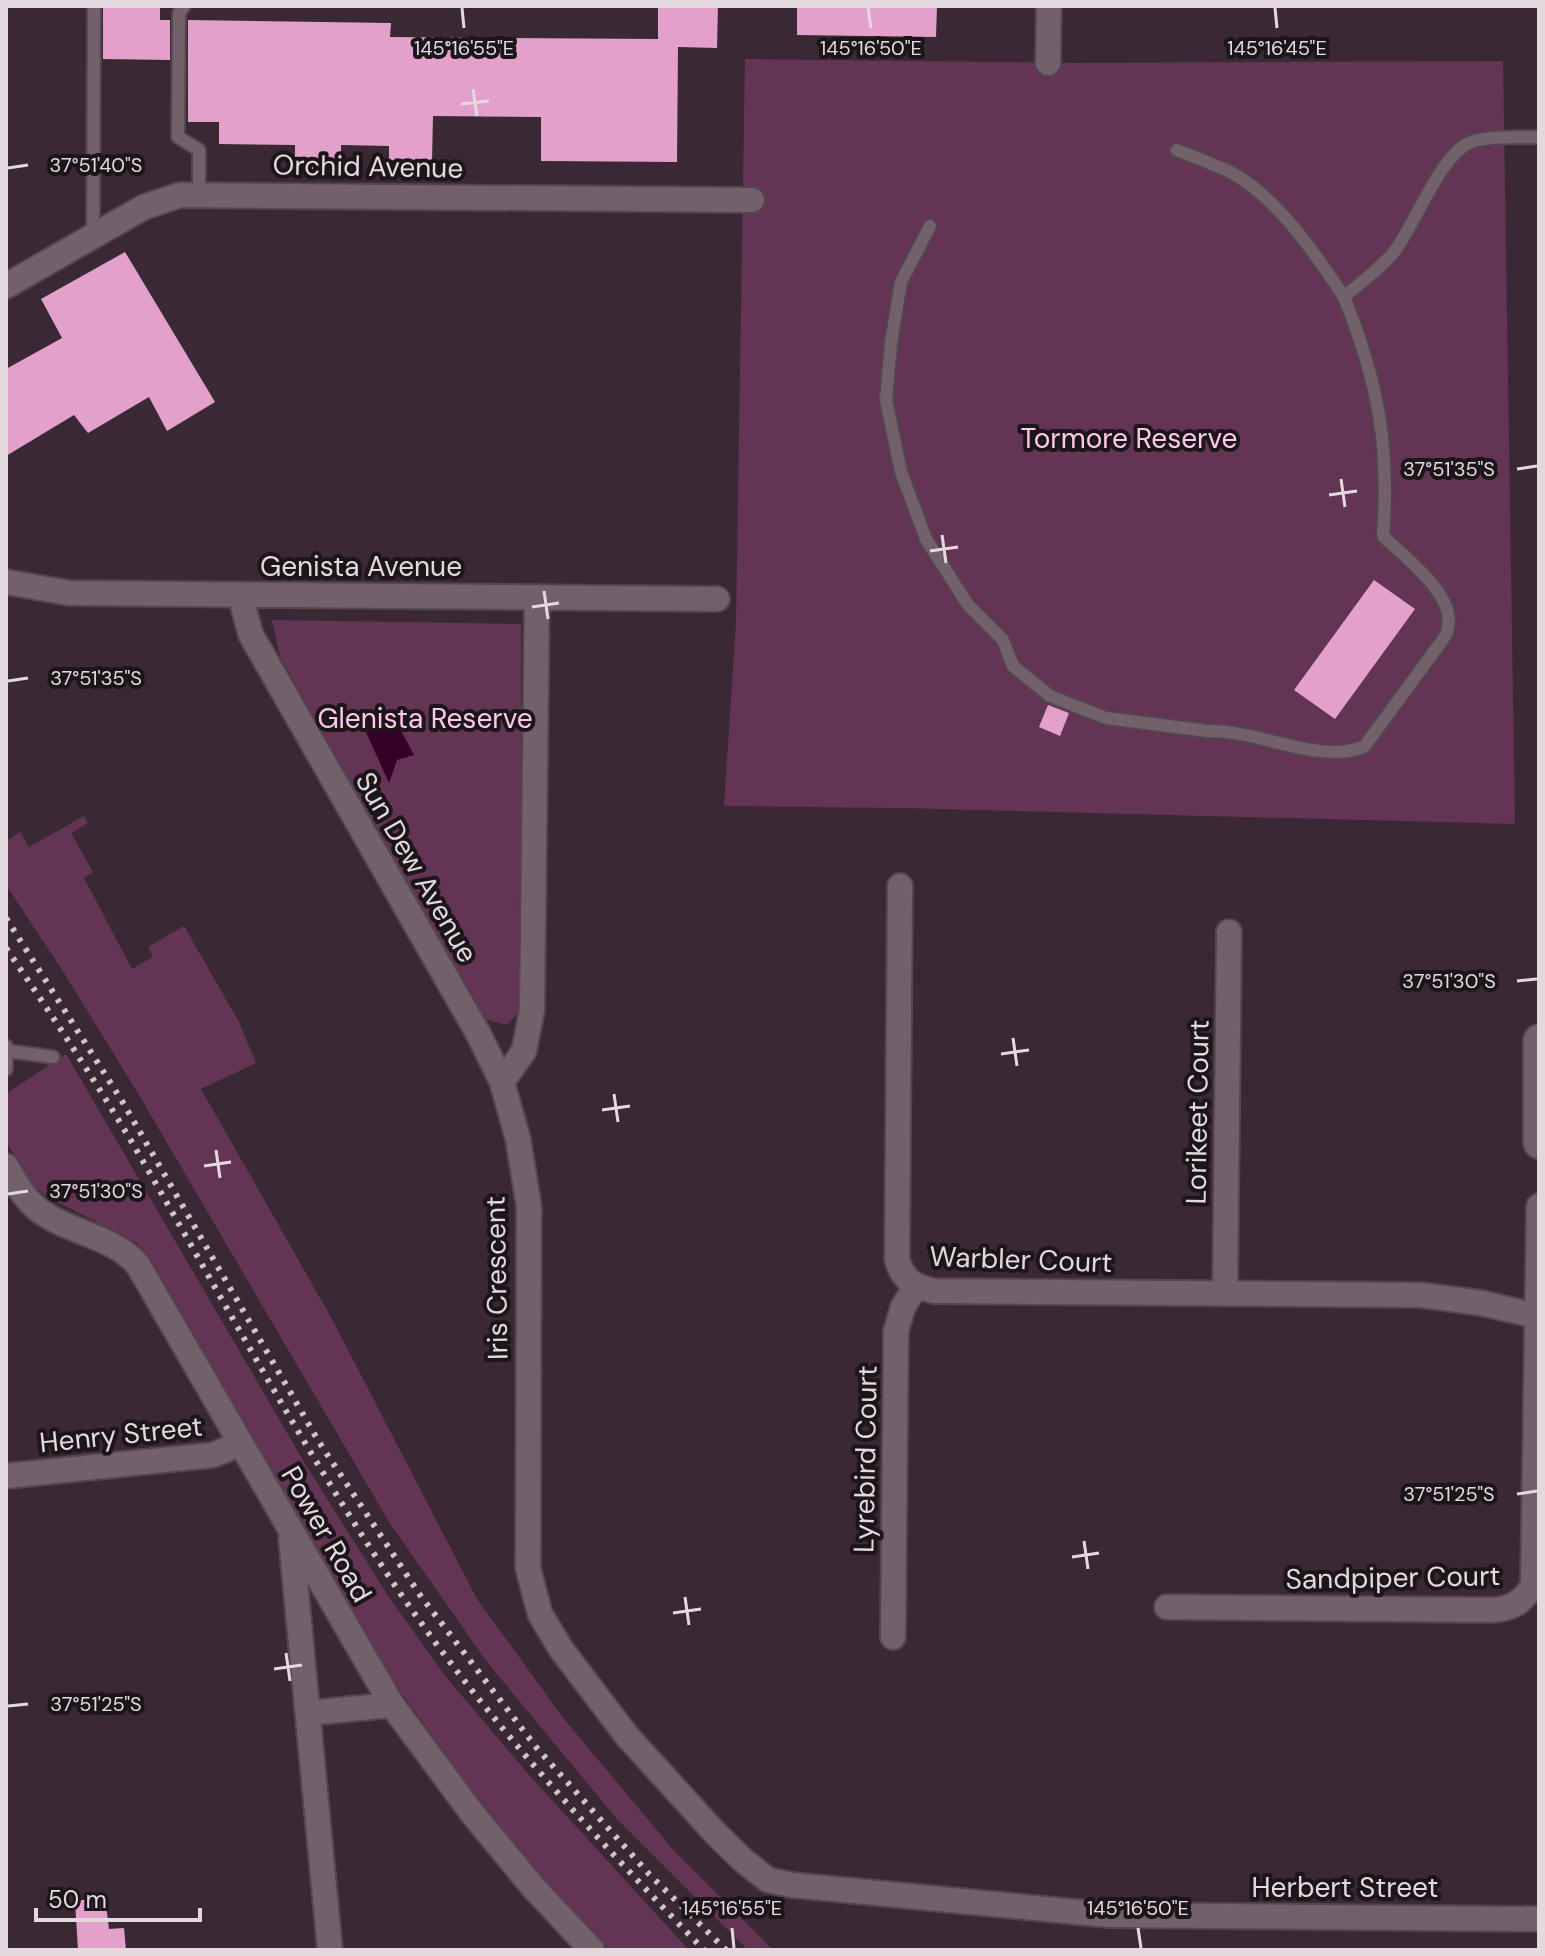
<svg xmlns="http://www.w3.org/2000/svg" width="1545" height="1956" font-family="'DM Sans',sans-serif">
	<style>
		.green { fill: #643454 }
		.water { fill: #360129 }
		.building { fill: #e3a0ca }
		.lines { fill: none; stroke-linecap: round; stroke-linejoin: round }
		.service-casing { stroke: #53464e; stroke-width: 16 }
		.minor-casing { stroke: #53464e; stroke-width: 28 }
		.tertiary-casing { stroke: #53464e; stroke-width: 34 }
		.service { stroke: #72606b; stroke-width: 12 }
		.minor { stroke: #72606b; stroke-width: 24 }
		.tertiary { stroke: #72606b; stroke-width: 30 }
		.rail { stroke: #cfc4ca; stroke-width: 6; stroke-dasharray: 4 8; stroke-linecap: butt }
		.ticks { fill: none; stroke: #e3d9df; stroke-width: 3 }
		.labels { text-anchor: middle; stroke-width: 8; stroke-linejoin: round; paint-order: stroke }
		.street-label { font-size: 28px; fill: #e3d9df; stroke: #1c1519 }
		.park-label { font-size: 28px; fill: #ffc8ea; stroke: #1c1519 }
		.ticks-label { font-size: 20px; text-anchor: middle; fill: #e3d9df; stroke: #1c1519; stroke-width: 8; stroke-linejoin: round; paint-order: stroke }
	</style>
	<rect width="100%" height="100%" fill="#3a2934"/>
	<path class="green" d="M745,59L1073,63L1503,61L1515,824L902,808L724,806L736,623Z
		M272,620L521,624V1009L507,1025L484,1019L280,657Z
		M84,816L88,823L71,833L93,872L84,878L132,969L153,957L148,947L184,926L239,1022L256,1063L201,1089L332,1319L477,1599L564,1719L676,1853L773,1950H748L616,1818L487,1662L389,1522L139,1095L61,968L6,885V841L20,832L29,847Z
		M66,1054L307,1467L389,1597L446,1677L530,1776L689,1950H610C527,1870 458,1772 391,1678L152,1261L137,1243L46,1196L32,1184L6,1141V1094Z"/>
	<path class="water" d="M391,712L414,755L397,760L389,783L361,721Z"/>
	<path class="building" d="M103,6H160V20H170V60L103,59Z
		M658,6H718L717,48L678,47L677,162L541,161V117L433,116L432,161L389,160V146L341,145V155H335V169H295V145L219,144V122H188V20L391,23L390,37L658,39Z
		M797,6H937L936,37L797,35Z
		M125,252L215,402L167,431L149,397L88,433L74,415L6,456V369L62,338L41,299Z
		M1374,580L1415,609L1335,719L1294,690Z
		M1048,705L1069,713L1060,736L1039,727Z
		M105,1897L109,1929L124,1928L126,1950H78L75,1901Z"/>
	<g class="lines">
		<g class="service-casing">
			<path id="service" d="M184,6L179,13L178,137L199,150V194
				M1177,150C1196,158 1216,165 1234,174C1278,199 1317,256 1344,297
				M930,226L901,282L891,343L886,400L901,472L926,539L968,605L1003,640L1013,666L1050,696L1106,718L1207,731C1251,730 1294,753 1339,752C1347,752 1356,749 1364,747L1444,638C1466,601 1407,560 1383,536C1390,445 1378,382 1344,297C1360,283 1380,269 1394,252C1415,225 1441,153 1471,142C1492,135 1518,138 1539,137
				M93,236L94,6
				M6,1046V1069
				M8,1051L53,1057"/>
		</g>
		<g class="minor-casing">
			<path id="minor" d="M1048,63L1049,6
				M6,286L144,207L180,195L752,200
				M6,582L69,593L717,599
				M240,595L251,635L479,1035L502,1082
				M537,598L532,1010L524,1051L502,1082L518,1139L529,1207L528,1568L540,1614L561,1649L627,1736L717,1835L744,1861L768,1880L792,1885L1109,1915L1539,1919
				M900,886L897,1259C902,1279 914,1287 934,1291L1421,1295L1481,1303L1537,1316
				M6,1166C16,1183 24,1199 40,1211C70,1233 113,1236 138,1265L392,1705L472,1813L533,1887L592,1950
				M1225,1293L1229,932
				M6,1476L213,1455L240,1444
				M291,1538L330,1950
				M1167,1607L1493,1610C1513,1608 1521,1603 1533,1586L1539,1206
				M893,1637L896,1331L903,1307L916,1286
				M308,1713L392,1705"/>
		</g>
		<g class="tertiary-casing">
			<path id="tertiary" d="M1539,1040V1143"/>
		</g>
		<use href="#service" class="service"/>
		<use href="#minor" class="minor"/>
		<use href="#tertiary" class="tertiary"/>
		<path class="rail" d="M6,918L122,1101L319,1442L420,1595L536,1747L649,1874L726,1950
			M6,948C49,1011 91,1074 130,1139C213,1281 290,1426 380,1563C472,1704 588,1830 704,1950"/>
	</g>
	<path class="ticks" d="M462,8L464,28M868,8L871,28M1275,8L1277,28M473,89L477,116M461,104L489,101M8,168L28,165M1517,469L1537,466M1341,479L1345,507M1329,495L1357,491M942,535L946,563M930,551L958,547M544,591L548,619M532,607L559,603M8,681L28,678M1517,981L1537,979M1013,1038L1017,1066M1001,1054L1029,1050M614,1094L618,1122M602,1110L630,1106M216,1150L220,1178M204,1166L231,1162M8,1194L28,1191M1517,1494L1537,1491M1084,1541L1088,1569M1072,1557L1099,1553M685,1597L689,1625M673,1613L701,1609M286,1653L290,1681M274,1669L302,1665M8,1706L28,1704M732,1928L734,1948M1138,1928L1141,1948"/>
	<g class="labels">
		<g class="street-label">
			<text transform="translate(368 166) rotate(1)" y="10">Orchid Avenue</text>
			<text x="361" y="576">Genista Avenue</text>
			<text transform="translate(417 867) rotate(60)" y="10">Sun Dew Avenue</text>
			<text transform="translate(1197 1112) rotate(-89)" y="10">Lorikeet Court</text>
			<text transform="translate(1021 1259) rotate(2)" y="10">Warbler Court</text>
			<text transform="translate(496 1278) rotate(-91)" y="10">Iris Crescent</text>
			<text transform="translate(121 1434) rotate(-6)" y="10">Henry Street</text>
			<text transform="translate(865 1459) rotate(-89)" y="10">Lyrebird Court</text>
			<text transform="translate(327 1534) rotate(60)" y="10">Power Road</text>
			<text transform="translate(1393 1577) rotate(-1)" y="10">Sandpiper Court</text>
			<text x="1345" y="1897">Herbert Street</text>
		</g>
		<g class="park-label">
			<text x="1129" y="448">Tormore Reserve</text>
			<text x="425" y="728">Glenista Reserve</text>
		</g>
	</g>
	<g class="ticks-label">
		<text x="464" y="55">145°16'55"E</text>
		<text x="871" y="55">145°16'50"E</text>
		<text x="1277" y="55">145°16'45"E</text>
		<text x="96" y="172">37°51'40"S</text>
		<text x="1449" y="476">37°51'35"S</text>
		<text x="96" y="685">37°51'35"S</text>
		<text x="1449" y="988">37°51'30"S</text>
		<text x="96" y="1198">37°51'30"S</text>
		<text x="1449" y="1501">37°51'25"S</text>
		<text x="96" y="1711">37°51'25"S</text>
		<text x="732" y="1915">145°16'55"E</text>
		<text x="1138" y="1915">145°16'50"E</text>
	</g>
	<rect width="1545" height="1956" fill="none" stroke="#e3d9df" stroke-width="16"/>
	<path d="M36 1908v12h164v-12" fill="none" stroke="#e3d9df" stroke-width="4"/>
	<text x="48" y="1908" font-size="24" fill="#e3d9df" stroke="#1c1519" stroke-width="6" paint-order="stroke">50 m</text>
</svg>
